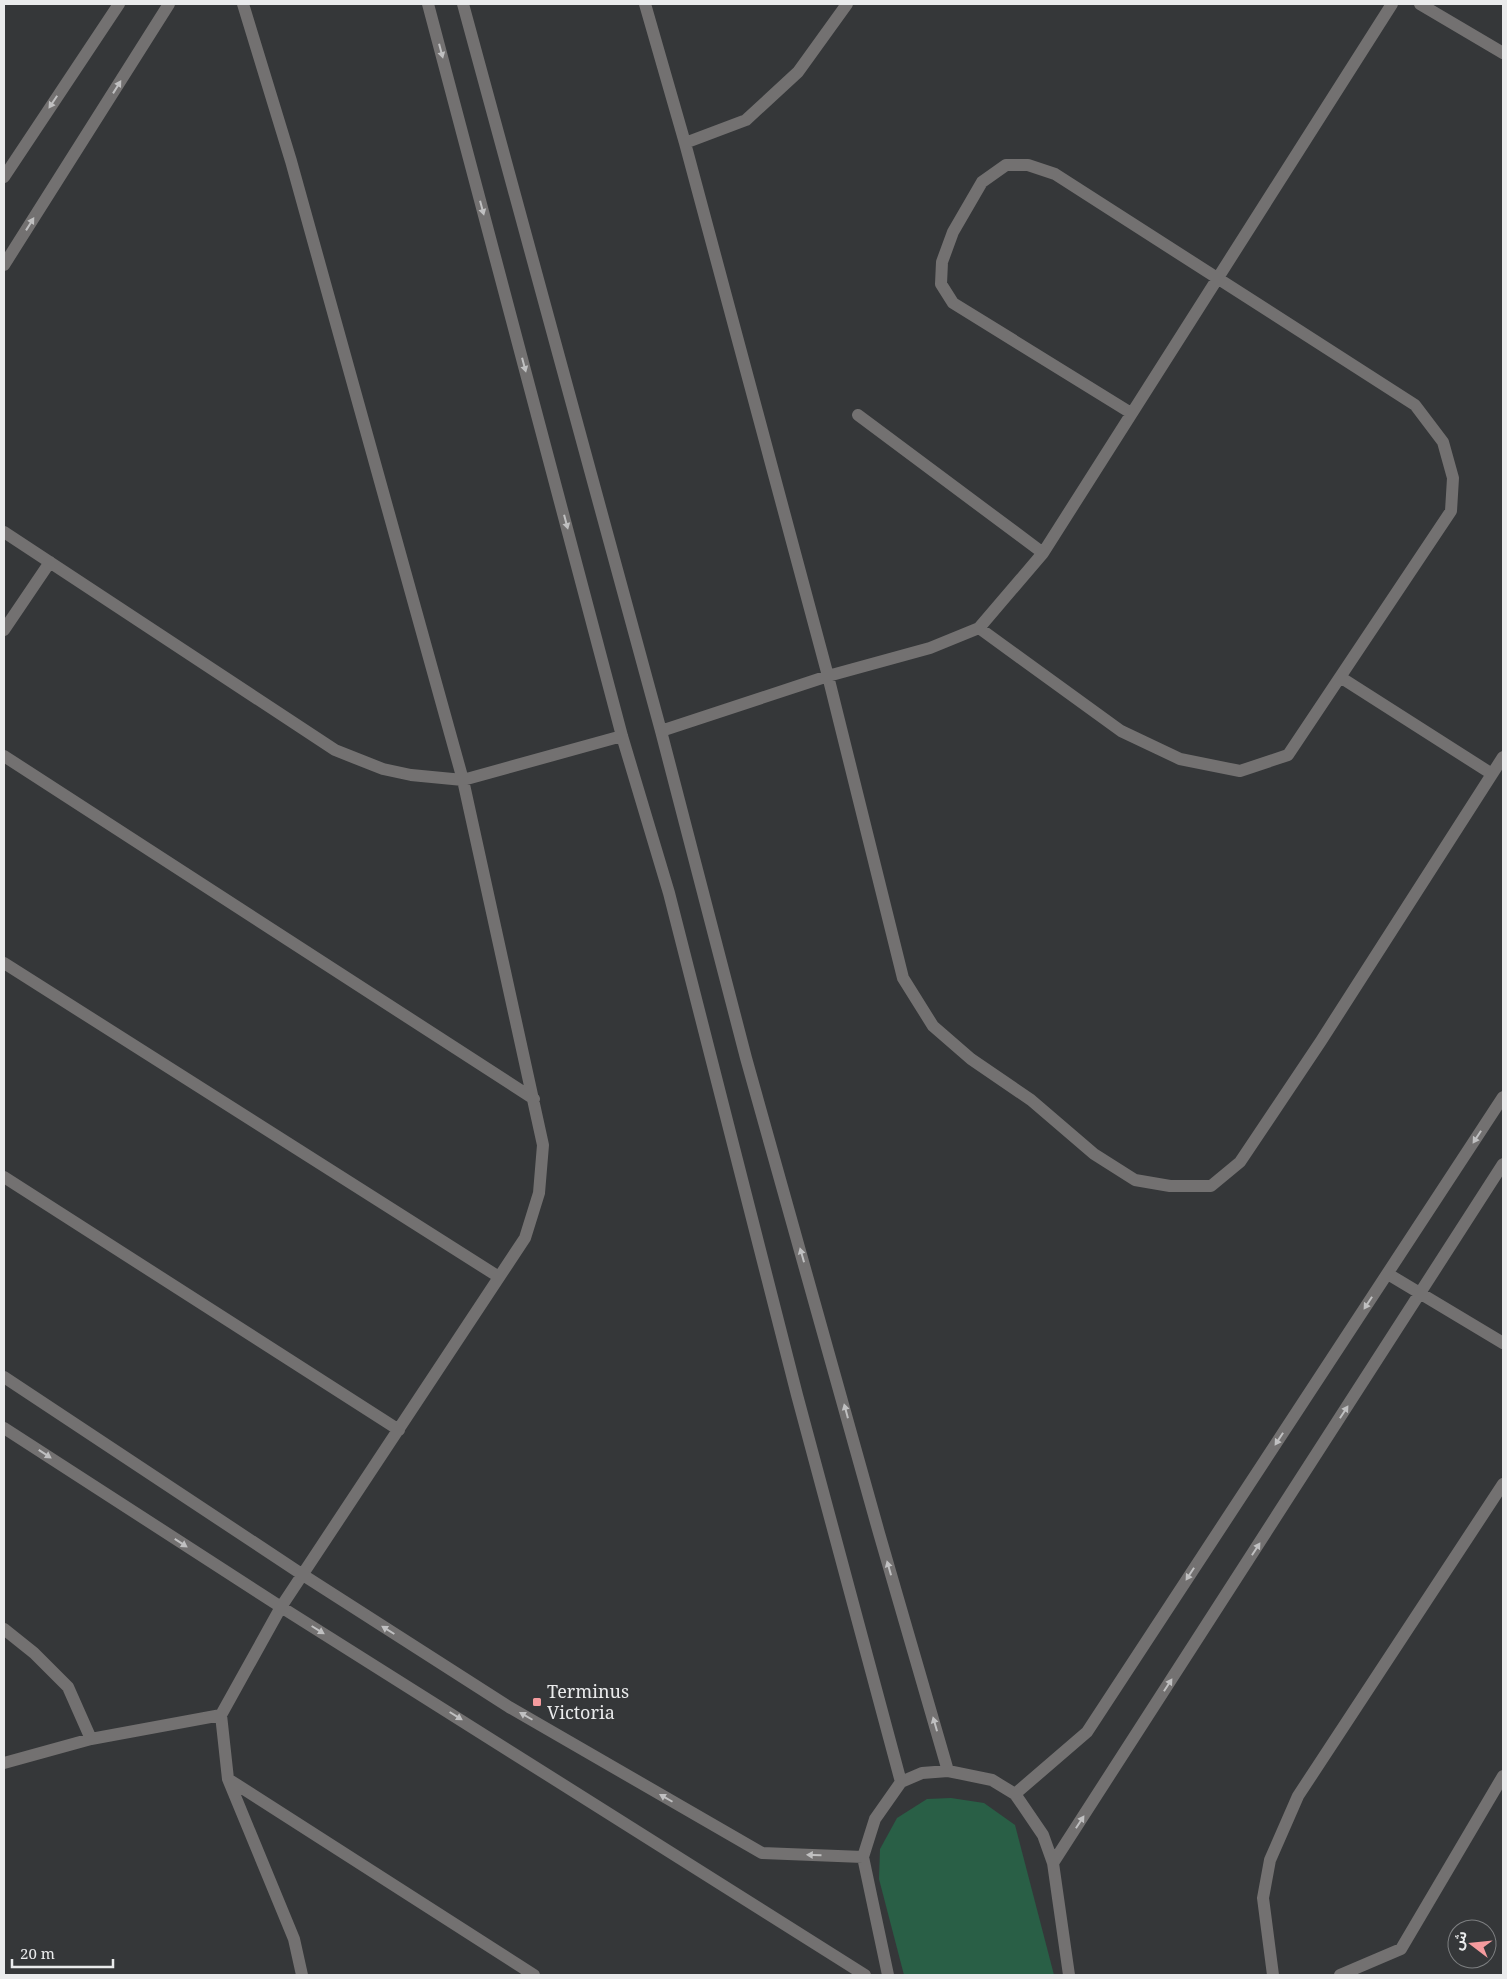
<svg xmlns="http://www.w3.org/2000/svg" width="1507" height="1979" font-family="'Noto Serif','Noto Sans Arabic',serif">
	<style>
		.green { fill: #295f46 }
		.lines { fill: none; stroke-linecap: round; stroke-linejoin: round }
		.minor { stroke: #737171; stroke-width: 12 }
		.oneway { fill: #c0c0c1 }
		.poi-dot { fill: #f59b9e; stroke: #353739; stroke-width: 2 }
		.labels { text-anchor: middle; stroke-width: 4; stroke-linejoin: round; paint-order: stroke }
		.poi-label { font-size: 18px; fill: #eaebec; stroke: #353739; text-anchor: start }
	</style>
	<rect width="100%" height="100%" fill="#353739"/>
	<path class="green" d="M951,1798L984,1803L1015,1825L1054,1975H904L879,1879L880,1849L897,1818L927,1799Z"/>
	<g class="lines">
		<path class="minor" d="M428,4L622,736L669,893L797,1395L901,1782
			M463,4L661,731L746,1058L879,1533L948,1771
			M645,4L685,143L828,676L903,978L933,1026L971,1059L1031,1100L1094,1154L1135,1180L1170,1186H1211L1240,1162L1321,1041L1503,757
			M1420,4L1503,53
			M685,143L746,120L798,72L847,4
			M4,177L119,4
			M4,265L169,4
			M858,415L1043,553
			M4,532L335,750L383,769L411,775L463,780L622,736
			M979,628L1121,731L1180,759L1240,771L1288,755L1451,511L1453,478L1443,442L1415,405L1055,174L1028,165H1006L982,182L953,232L942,262L941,284L953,303L1131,413
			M4,630L50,562
			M1340,677L1492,774
			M661,731L828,676L930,648L979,628L1043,553L1392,4
			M4,756L534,1099
			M4,963L499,1277
			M4,1177L399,1430
			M1388,1274L1503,1343
			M4,1377L303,1575L509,1707L762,1853L863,1857
			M4,1428L281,1607L865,1975
			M4,1629L34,1653L68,1687L91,1739
			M221,1715L228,1779L534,1975
			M4,1763L91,1739L221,1715L281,1607L525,1238L539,1193L543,1145L463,780L291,161L243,4
			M228,1779L294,1939L302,1975
			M1015,1794L1087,1732L1503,1097
			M1053,1863L1503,1164
			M888,1975L863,1857L875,1819L901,1782L922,1773L948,1771L992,1780L1015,1794L1043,1835L1053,1863L1069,1975
			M1273,1975L1263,1898L1270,1860L1298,1796L1503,1484
			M1340,1975L1401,1949L1503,1776"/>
	</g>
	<defs><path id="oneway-solid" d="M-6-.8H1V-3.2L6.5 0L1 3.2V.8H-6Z" transform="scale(1.25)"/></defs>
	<g class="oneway">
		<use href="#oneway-solid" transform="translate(441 51) rotate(75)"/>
		<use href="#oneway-solid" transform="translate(117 87) rotate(-58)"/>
		<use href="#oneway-solid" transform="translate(53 102) rotate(124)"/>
		<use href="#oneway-solid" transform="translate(482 208) rotate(75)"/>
		<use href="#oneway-solid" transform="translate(30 224) rotate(-58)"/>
		<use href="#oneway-solid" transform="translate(524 365) rotate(75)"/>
		<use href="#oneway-solid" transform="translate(566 522) rotate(75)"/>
		<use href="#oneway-solid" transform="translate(1477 1137) rotate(123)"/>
		<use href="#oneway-solid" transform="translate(802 1255) rotate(-106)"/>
		<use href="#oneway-solid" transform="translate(1368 1303) rotate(123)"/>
		<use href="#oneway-solid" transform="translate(846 1411) rotate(-105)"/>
		<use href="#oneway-solid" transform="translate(1344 1412) rotate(-57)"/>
		<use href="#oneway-solid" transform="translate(1279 1439) rotate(123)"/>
		<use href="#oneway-solid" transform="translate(45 1454) rotate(33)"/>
		<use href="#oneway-solid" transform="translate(181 1543) rotate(33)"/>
		<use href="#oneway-solid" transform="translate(1256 1549) rotate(-57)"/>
		<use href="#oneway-solid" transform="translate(889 1568) rotate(-106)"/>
		<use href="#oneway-solid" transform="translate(1190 1574) rotate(123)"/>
		<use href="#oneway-solid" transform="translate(318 1630) rotate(32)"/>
		<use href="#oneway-solid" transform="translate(388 1630) rotate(-148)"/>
		<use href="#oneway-solid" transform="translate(1168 1685) rotate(-57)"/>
		<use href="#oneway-solid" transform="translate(456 1716) rotate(32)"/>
		<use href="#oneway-solid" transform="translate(526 1716) rotate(-150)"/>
		<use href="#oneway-solid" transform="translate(935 1724) rotate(-106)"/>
		<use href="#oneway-solid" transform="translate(666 1798) rotate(-150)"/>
		<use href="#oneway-solid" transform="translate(1080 1822) rotate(-57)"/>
		<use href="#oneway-solid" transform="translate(814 1855) rotate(-178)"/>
	</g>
	<rect class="poi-dot" x="532" y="1697" width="10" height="10" rx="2.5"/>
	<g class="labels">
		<g class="poi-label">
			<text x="547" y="1698">Terminus<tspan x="547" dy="21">Victoria</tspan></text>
		</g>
	</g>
	<rect width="1507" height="1979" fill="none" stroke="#eaebec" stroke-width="10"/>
	<g transform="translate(1472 1944) rotate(286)"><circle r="24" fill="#353739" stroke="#7d7f81"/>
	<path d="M0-4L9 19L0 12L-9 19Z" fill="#f59b9e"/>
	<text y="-8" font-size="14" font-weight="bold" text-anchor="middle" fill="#eaebec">ش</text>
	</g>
	<path d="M12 1959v8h101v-8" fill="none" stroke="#eaebec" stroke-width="2.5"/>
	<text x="20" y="1959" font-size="15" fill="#eaebec" stroke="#353739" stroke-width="4" paint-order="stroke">20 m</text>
</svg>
